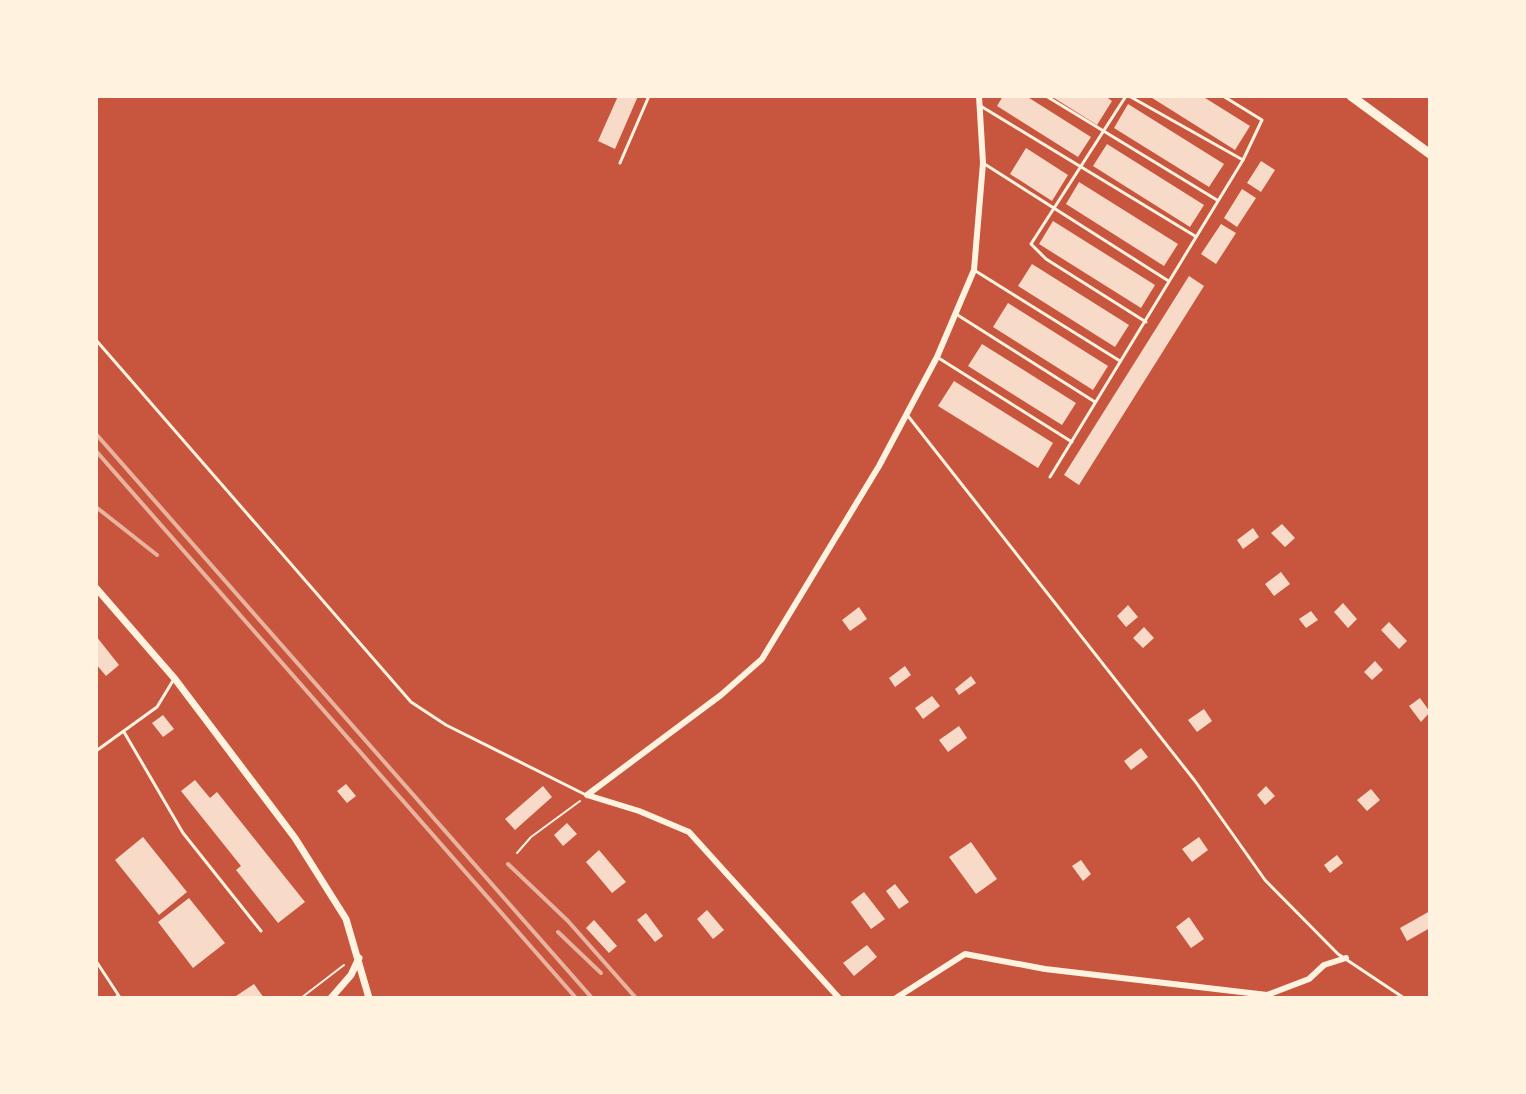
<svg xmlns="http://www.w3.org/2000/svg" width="1526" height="1094" font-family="'Source Sans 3',sans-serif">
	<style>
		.building { fill: #f7dbc8 }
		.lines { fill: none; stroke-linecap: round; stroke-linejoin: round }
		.path { stroke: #fff3e0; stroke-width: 2 }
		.service { stroke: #fff3e0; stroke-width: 3 }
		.minor { stroke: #fff3e0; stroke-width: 6 }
		.tertiary { stroke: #fff3e0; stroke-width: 7 }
		.trunk { stroke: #fff3e0; stroke-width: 9 }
		.rail { stroke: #e9b49f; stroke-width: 4 }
	</style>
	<rect width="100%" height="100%" fill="#c8553d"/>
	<path class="building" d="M618,96H638L615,149L598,141Z
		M1003,96H1026L1091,137L1078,157L997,106Z
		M1051,96H1105L1112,101L1097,125Z
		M1149,96H1202L1250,126L1235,150Z
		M1128,104L1224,164L1209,187L1114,128Z
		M1107,144L1204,205L1190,227L1093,166Z
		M1026,148L1068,175L1052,201L1010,174Z
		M1261,161L1275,170L1261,192L1247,183Z
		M1079,182L1178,244L1164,266L1066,204Z
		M1242,189L1256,198L1237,227L1224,218Z
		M1053,221L1155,285L1141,308L1039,244Z
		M1221,224L1236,233L1216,264L1201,254Z
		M1032,264L1129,325L1115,347L1018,286Z
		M1189,276L1204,286L1079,485L1064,475Z
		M1008,303L1108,366L1093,390L993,327Z
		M982,344L1076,403L1062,425L968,366Z
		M954,381L1053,443L1038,468L938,406Z
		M1282,524L1295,538L1285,547L1271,533Z
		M1253,528L1259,537L1243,549L1237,540Z
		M1281,572L1290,584L1274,596L1265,584Z
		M1343,603L1357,619L1348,628L1334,612Z
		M1128,605L1138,617L1126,627L1117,616Z
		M859,607L867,619L850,631L842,620Z
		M1311,611L1318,620L1306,628L1299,619Z
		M1389,622L1407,641L1399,649L1381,630Z
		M1144,627L1154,638L1143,648L1133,638Z
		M96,636L119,665L106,676L96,664Z
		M1375,661L1383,670L1372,680L1364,672Z
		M905,666L911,675L895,687L889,678Z
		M971,676L976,683L959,695L955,689Z
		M932,696L940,706L923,719L915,708Z
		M1420,698L1430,712L1421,722L1409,706Z
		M1204,709L1212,721L1197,732L1188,720Z
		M163,715L174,729L163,737L152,723Z
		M959,726L967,738L948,752L939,740Z
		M1141,748L1148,757L1131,770L1124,761Z
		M195,780L210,798L217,792L305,902L278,923L236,870L241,866L181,791Z
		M346,784L356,796L347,803L337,791Z
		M543,786L552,797L515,830L505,819Z
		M1266,786L1275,796L1265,805L1257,795Z
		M1371,789L1380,800L1367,811L1357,800Z
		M567,823L577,834L563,846L554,835Z
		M143,837L187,892L159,915L115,860Z
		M1199,837L1208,850L1192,862L1182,849Z
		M971,842L997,879L976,894L949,857Z
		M599,850L626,882L612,893L586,862Z
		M1337,855L1343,863L1330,873L1324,865Z
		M1081,860L1091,874L1083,881L1072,866Z
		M895,884L909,902L899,909L886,891Z
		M864,892L885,919L871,929L851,902Z
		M189,898L225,943L193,968L158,922Z
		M707,910L724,930L713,939L697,919Z
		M1430,911V928L1407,941L1400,928Z
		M646,913L663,936L655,942L637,920Z
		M1189,917L1204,939L1191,948L1176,927Z
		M594,920L617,946L609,953L586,928Z
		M867,945L877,957L854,976L843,963Z
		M254,984L264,998H233Z"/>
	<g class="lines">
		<path class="path" d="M517,853L531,837L580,801
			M301,998L344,965"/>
		<path class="service" d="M1046,96L1217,200
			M1126,96L1031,244L1046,259L1146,322
			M1129,96L1243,160
			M979,105L1195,236
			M620,163L649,96
			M983,163L1167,280
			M974,270L1120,361
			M956,314L1095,402
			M96,340L411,702L446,725L584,794
			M937,357L1072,442
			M908,416L1195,781L1265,880L1338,954L1404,998
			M1050,477L1243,160L1262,120L1223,96
			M124,732L183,833L261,931
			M96,751L157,707L174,679
			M96,961L119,996L114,998"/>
		<path class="minor" d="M587,795L721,695L762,659L879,466L937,357L974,270L983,163L979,96
			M587,795L639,811L689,832L839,998
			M896,998L965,954L1045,969L1267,995L1309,979L1324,965L1346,958"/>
		<path class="tertiary" d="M96,588L175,679L295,838L346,919L369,998
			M331,998L351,975L359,958"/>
		<path class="trunk" d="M1351,96L1430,154"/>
		<path class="rail" d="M96,434L592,998
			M96,451L576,998
			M96,507L157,555
			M508,864L568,921L636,998
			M558,932L601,973"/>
	</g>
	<rect width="1526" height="1094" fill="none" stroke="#fff3e0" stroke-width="196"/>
</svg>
